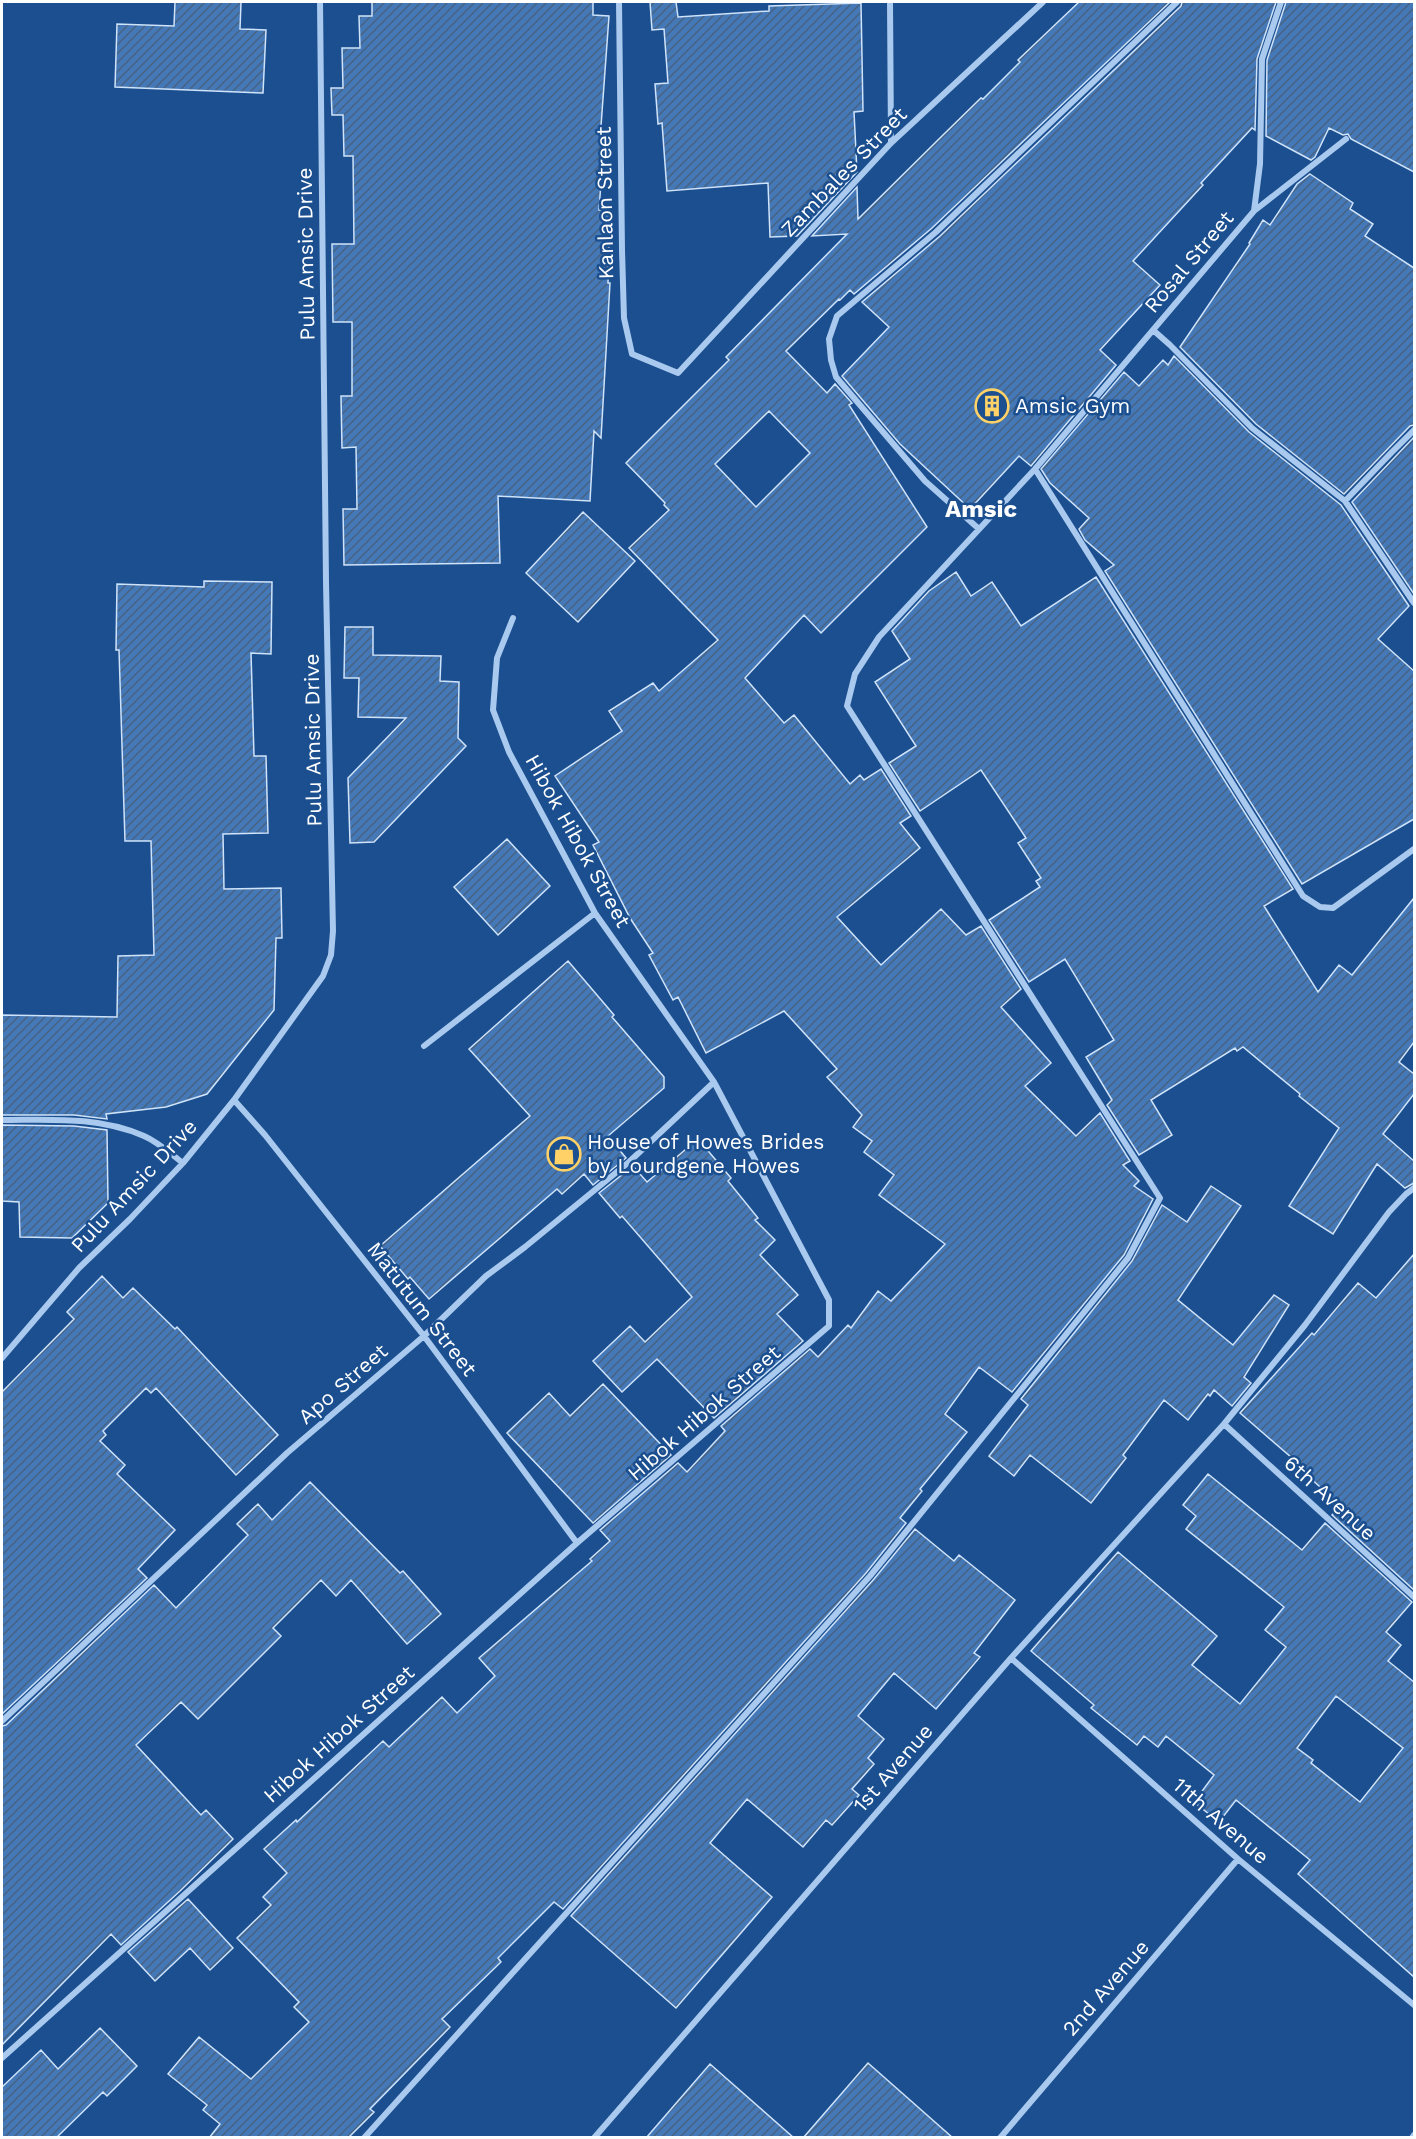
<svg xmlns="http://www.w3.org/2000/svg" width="1416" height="2139" font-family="'Work Sans',sans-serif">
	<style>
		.building { fill: url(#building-hatch); stroke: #cfe3fa; stroke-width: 1.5; fill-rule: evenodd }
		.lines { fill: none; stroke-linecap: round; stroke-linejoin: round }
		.street { stroke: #a9c9ee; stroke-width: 6 }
		.labels { text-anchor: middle; stroke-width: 5; stroke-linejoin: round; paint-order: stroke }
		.street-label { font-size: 21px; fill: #fff; stroke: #1b4f8f }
		.poi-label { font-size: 21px; fill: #fff; stroke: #1b4f8f; text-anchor: start }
		.quarter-label { font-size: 24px; font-weight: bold; fill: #fff; stroke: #1b4f8f }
	</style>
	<defs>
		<pattern id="building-hatch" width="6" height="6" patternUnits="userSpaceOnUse" patternTransform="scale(1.5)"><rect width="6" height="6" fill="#4478b7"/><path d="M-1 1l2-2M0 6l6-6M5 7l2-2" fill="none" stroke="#486282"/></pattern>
	</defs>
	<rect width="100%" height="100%" fill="#1b4f8f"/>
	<path class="building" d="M175,2H241L240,29L266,30L263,93L115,87L117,24L174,26Z
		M372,2H593V15L609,16L600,140L604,141L599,210H610L608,283H610L601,438L594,431L590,501L498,496L500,563L344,565L343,509H357L356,447L342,448L341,396H352V322H333L332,244H354L353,156H344L343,115H332L331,88H343L342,48H360L359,16H372Z
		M650,2H676L678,17L769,11V6L861,3L863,111L854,112L857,172L797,236L770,237L768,183L667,191L662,123L658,124L655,84L668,83L664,29L652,30Z
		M1079,2H1170L932,228L854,294L850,290L840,300L839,299L786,351L827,393L835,384L852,403L849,405L927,527L821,633L804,615L745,678L784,723L794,715L850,784L860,775L864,780L881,769L911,816L900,823L920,848L837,917L881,965L941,909L966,935L981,926L1021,989L1001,1007L1051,1063L1025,1086L1076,1136L1100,1113L1130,1161L1123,1165L1139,1181L1134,1186L1153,1199L1124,1255L1012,1392L979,1367L945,1414L967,1432L920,1489L922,1491L900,1518L906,1523L866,1573L563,1909L554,1902L498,1958L501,1962L442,2019L450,2027L370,2109L374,2112L348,2138H209L220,2124L203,2110L207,2105L168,2074L199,2037L251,2079L309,2022L294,2007L299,2002L237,1938L271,1905L263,1897L287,1873L264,1849L296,1820L297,1822L383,1741L389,1747L442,1697L457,1713L495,1676L479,1658L592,1561L590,1559L610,1541L600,1530L678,1463L687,1472L725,1431L721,1426L810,1349L818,1357L848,1325L851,1328L878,1291L891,1301L945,1244L879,1195L894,1175L864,1152L872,1141L853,1127L862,1115L827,1077L837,1069L784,1011L706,1053L678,997L673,1000L649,955L653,953L630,918L593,845L599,842L555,776L622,731L609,711L653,683L659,691L718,640L629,548L669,510L664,505L665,503L626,463L729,360L726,357L847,234L812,236L857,187L858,219L942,136L981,98L983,99L1020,62L1018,60ZM769,411L810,453L756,507L715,464Z
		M1182,2H1276L1257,59L1255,130L1252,128L1201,183L1203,185L1133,261L1160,285L1100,350L1116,365L1031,466L1019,456L970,509L900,444L842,376L889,327L862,302L940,236L1181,6Z
		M1286,2H1414V172L1351,139L1348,134L1343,135L1329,128L1315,157L1311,160L1266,136L1267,60Z
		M1310,174L1353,203L1350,209L1373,224L1365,236L1414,268V425L1410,426L1344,494L1256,424L1180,347L1250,244L1249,243L1263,220L1270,225L1297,184Z
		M1174,356L1249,432L1341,505L1409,606L1378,639L1414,671V819L1302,884L1105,571L1114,565L1085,540L1079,529L1089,518L1050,483L1041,469L1124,372L1139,386L1163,360L1168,365Z
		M1414,437V594L1352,502Z
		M583,512L635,561L578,622L526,573Z
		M956,572L971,596L992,582L1021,626L1096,577L1293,889L1264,906L1318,992L1339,965L1352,975L1414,898V1042L1399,1062L1414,1074V1094L1383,1134L1414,1161V1183L1405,1188L1377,1164L1333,1234L1289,1206L1339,1128L1299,1096L1300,1094L1243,1047L1237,1051L1235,1048L1151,1100L1172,1135L1139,1155L1107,1105L1112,1100L1086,1057L1114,1040L1065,959L1029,982L989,920L1040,887L1036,881L1041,878L1018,843L1026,838L981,770L920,811L889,763L916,746L875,682L910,659L892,631L929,591Z
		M204,581L272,582L271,654L251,653L254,756H266L268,833L223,834L224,889L281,888L282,938H276L274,1010L207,1094L166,1107L106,1114L107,1119L74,1115H2V1015L117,1017L118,956L154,955L151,841H125L119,650H116L117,584L204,587Z
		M345,627H373V655L441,656L440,681L459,682L458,738L466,746L374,842L350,843L348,778L406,718L358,717L359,678H344Z
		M507,839L550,886L498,935L454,887Z
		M568,961L614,1015L612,1017L664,1077V1088L608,1136L626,1158L593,1185L584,1174L562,1194L557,1189L429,1299L410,1277L408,1279L380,1246L530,1116L469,1049Z
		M2,1125L74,1126L107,1130L108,1203L72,1238L20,1237L19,1202L2,1201Z
		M698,1139L731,1178L728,1181L758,1218L755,1220L775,1240L760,1255L798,1295L777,1314L803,1341L714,1418L657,1359L622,1392L593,1361L630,1326L645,1342L692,1297L622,1216L620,1218L599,1193L633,1166L647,1182Z
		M1211,1186L1241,1206L1178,1300L1233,1345L1274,1295L1289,1305L1244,1377L1251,1383L1232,1406L1214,1390L1210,1396L1208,1394L1188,1420L1164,1400L1123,1455L1126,1458L1091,1503L1030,1455L1014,1476L989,1456L1028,1405L1021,1399L1132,1261L1162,1205L1187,1222Z
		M1414,1254V1590L1332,1515L1341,1506L1297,1466L1299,1464L1240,1413L1312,1333L1314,1335L1358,1283L1376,1298Z
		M102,1276L123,1298L133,1288L175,1329L177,1327L278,1435L236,1475L156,1388L151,1393L146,1388L103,1431L106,1435L100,1441L125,1465L117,1474L175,1530L138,1569L147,1578L2,1714V1392L74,1319L67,1312Z
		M603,1384L671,1455L593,1523L507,1433L549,1393L570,1416Z
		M1208,1474L1302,1550L1325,1523L1412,1602L1386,1632L1401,1645L1388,1661L1414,1682V1977L1298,1874L1310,1860L1236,1800L1219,1822L1194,1802L1214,1775L1166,1736L1158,1747L1144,1736L1137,1745L1091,1708L1094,1705L1031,1651L1118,1552L1217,1636L1192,1665L1240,1704L1286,1647L1265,1630L1284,1607L1186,1529L1196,1516L1183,1505ZM1336,1696L1403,1748L1360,1802L1311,1763L1313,1760L1297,1748Z
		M310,1482L400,1573L403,1571L441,1614L407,1644L351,1580L336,1596L321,1580L273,1628L281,1636L198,1719L181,1702L136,1745L201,1815L206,1810L233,1839L180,1891L121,1945L111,1934L2,2045V1726L6,1725L154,1585L176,1608L248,1535L237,1524L258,1504L272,1520Z
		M915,1529L954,1561L959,1555L1015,1600L974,1653L980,1657L936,1709L894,1673L858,1716L884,1739L868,1758L874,1764L852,1789L859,1795L832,1825L826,1820L803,1847L747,1799L710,1843L772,1897L676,2008L571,1916L874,1579Z
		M188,1899L233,1948L210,1970L190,1948L155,1981L128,1952Z
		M100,2028L137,2066L107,2096L103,2092L56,2138H2V2087L41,2050L58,2069Z
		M868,2063L953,2138H803Z
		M710,2064L794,2138H646Z"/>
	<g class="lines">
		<path class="street" d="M619,2L622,250L624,318L632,354L678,373L891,143L1043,2
			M890,2L891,143
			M1254,211L1346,139
			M1153,330L1170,345L1252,428L1345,501L1414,603
			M1035,469L1303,896L1320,907L1333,908L1414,849
			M1345,501L1391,453L1414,430
			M979,529L925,481L836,377L831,360L829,339L837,316L936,232L1177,2
			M424,1046L595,913
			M234,1100L265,1135L424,1336L577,1543
			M2,1120C51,1120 98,1116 144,1136C158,1142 171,1154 183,1163
			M2,1358L79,1268L130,1219L183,1163L234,1100L323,976L331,955L333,931L326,582L320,2
			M1224,1424L1414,1597
			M1011,1658L1238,1859L1414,2005
			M2,1721L287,1453L424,1336L486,1276L525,1247L629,1162L714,1082
			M2,2058L577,1543L829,1326V1300L714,1082L595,913L509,752L493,710L497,658L513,618
			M364,2138L870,1576L1128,1258L1160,1198L847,706L855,674L879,637L1035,469L1254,211L1260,164L1262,59L1281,2
			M594,2138L1011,1658L1224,1424L1305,1325L1389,1212L1406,1194L1414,1188
			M1000,2138L1238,1859
			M1412,2138L1414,2135"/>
	</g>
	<defs>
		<g id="building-ring" transform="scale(1.725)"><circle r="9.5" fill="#1b4f8f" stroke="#ffd166" stroke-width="1.5"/><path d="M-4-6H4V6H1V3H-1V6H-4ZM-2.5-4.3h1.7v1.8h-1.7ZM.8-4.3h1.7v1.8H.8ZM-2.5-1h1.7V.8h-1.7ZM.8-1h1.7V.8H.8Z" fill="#ffd166"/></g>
		<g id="shop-ring" transform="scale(1.725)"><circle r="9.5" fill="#1b4f8f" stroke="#ffd166" stroke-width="1.5"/><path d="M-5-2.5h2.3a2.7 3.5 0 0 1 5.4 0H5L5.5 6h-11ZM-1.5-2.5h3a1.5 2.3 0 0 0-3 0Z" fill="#ffd166"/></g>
	</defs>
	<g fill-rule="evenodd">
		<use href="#building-ring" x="992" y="406"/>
		<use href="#shop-ring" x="564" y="1154"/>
	</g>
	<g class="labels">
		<g class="street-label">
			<text transform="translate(844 172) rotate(-46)" y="7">Zambales Street</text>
			<text transform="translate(605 203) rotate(-91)" y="7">Kanlaon Street</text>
			<text transform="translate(306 254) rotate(-91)" y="7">Pulu Amsic Drive</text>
			<text transform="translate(1189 262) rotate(-50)" y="7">Rosal Street</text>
			<text transform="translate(313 740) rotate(-91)" y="7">Pulu Amsic Drive</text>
			<text transform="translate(578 841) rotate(61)" y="7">Hibok Hibok Street</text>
			<text transform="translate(134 1186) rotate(-47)" y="7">Pulu Amsic Drive</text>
			<text transform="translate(422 1309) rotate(52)" y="7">Matutum Street</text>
			<text transform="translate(343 1384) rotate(-41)" y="7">Apo Street</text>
			<text transform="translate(704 1413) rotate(-41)" y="7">Hibok Hibok Street</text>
			<text transform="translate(1330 1498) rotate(42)" y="7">6th Avenue</text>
			<text transform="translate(339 1734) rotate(-42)" y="7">Hibok Hibok Street</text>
			<text transform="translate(893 1768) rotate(-49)" y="7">1st Avenue</text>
			<text transform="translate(1221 1821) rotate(41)" y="7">11th Avenue</text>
			<text transform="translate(1106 1988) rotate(-49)" y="7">2nd Avenue</text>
		</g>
		<g class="poi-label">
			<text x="1015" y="413">Amsic Gym</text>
			<text x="587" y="1149">House of Howes Brides<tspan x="587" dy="24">by Lourdgene Howes</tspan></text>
		</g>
		<g class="quarter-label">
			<text x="981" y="517">Amsic</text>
		</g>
	</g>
	<rect width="1416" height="2139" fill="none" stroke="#ffffff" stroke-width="6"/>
</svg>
